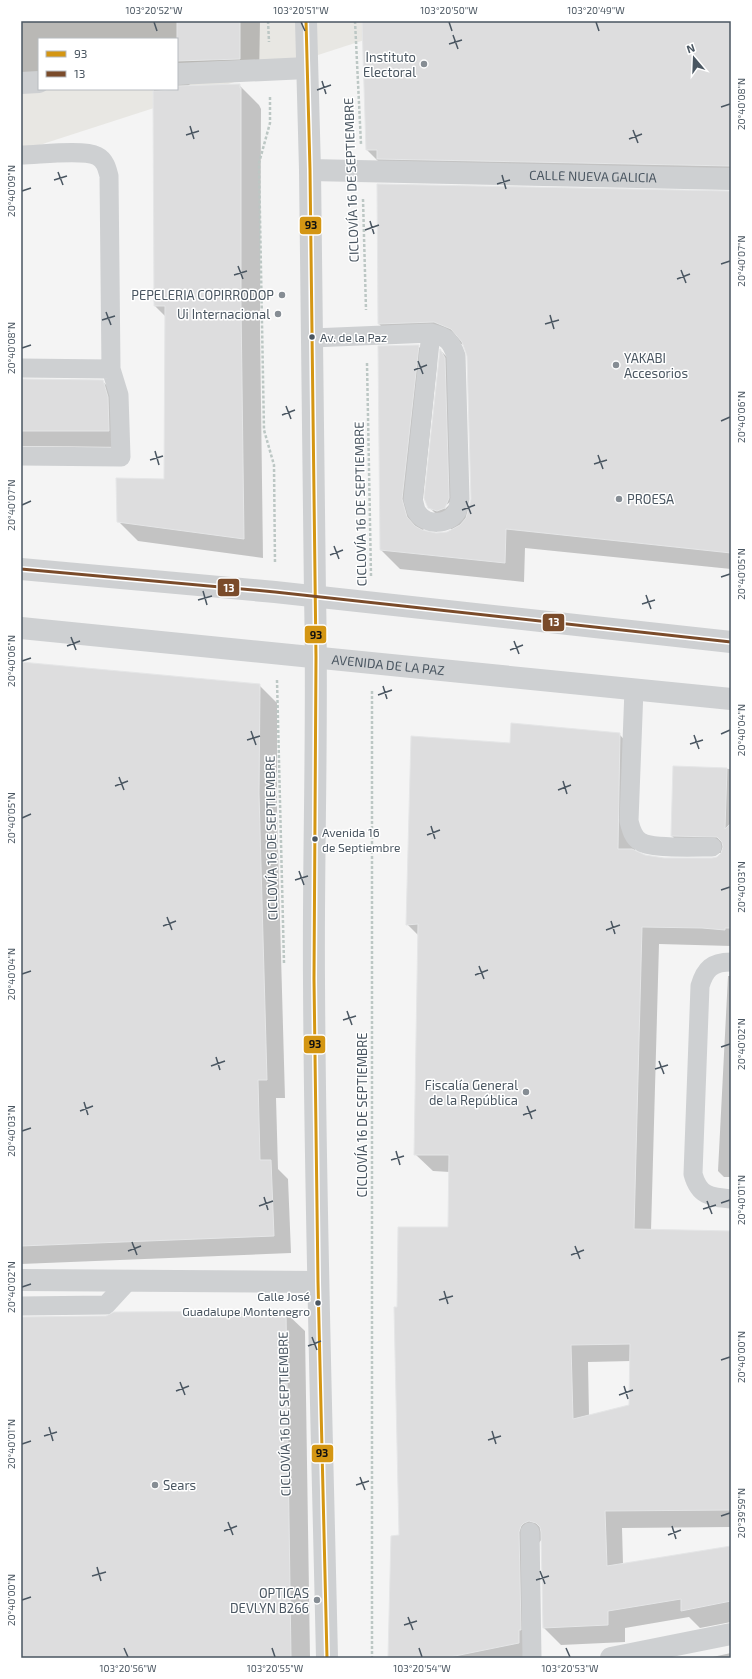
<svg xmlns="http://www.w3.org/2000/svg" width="752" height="1679" font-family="'Exo 2',sans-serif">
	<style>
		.commercial { fill: #e8e7e3; fill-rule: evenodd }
		.shadow { fill: #0003; fill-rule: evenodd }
		.building { fill: #ddddde; stroke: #e5e6e7; fill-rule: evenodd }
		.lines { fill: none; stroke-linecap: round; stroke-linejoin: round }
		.path { stroke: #bcc7c4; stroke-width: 2.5; stroke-dasharray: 3 2; stroke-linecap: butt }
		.service { stroke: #ced0d2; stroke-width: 19 }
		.minor { stroke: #ced0d2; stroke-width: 22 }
		.tertiary { stroke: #ced0d2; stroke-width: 22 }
		.bus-1-casing { stroke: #fff; stroke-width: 6 }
		.bus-2-casing { stroke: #fff; stroke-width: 6 }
		.bus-1 { stroke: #d49613; stroke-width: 3 }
		.bus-2 { stroke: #7a4b2a; stroke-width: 3 }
		.ticks { fill: none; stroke: #4a5661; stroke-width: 1.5 }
		.poi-dot { fill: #868d94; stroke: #fff; stroke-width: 1.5 }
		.bus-dot { fill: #4a5661; stroke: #fff; stroke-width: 1.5 }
		.labels { text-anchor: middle; stroke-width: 3; stroke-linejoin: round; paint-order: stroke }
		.bus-label { font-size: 12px; fill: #4a5661; stroke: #fff; text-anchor: start }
		.poi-label { font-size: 13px; fill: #4a5661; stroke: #fff; text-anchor: end }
		.street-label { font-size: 13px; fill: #4a5661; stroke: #fff }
		.line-badge { stroke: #fff; stroke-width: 1.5 }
		.badge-label { font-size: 11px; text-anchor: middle; font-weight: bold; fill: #fff }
		.pale-badge-label { font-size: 11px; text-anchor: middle; font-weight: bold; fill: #111 }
		.neatline { fill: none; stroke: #4a5661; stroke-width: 1.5 }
		.ticks-label { font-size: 10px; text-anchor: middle; fill: #4a5661 }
	</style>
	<rect width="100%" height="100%" fill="#f4f4f4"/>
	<path class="commercial" d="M21,21H423L21,151ZM39,39H177V89H39Z"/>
	<path class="shadow" d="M21,21H260L259,78L191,83L187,87L239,85L259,105L261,109L260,327L263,558L138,541L118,521L165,480L166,317L155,306L154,89H177V39H39V87L21,88Z
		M363,21H731V185L386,169L367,150Z
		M731,192V569L525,548L524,582L400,569L381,550L418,346L437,364L421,518L424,532L436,534L447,533L452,530L427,505L425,498L441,351L460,370L465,379L468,510L472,499L468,356L464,345L454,341L398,343L379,324ZM450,502L451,503L445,509V506Z
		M21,380L102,381L119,397L124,447L21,446Z
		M21,663L259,685L277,703V813L285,1098H276L278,1169L288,1179L291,1253L21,1264Z
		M619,734L636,752L635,852L643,856L654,858L712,859L718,857L723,853H689L672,836L674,767L731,769V946L659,944L651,1231L731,1233V1527L622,1528L623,1564L731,1547V1622L700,1628L689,1617L625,1628V1642L561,1645L544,1628L542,1539L538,1544L536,1658H389L400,1536L398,1308L449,1228L450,1172L433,1171L415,1154L419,936L407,924L511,744ZM631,1361L630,1406L589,1416L588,1362Z
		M728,976H731V1177H724L718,1171Z
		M285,1312L305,1331L310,1658H21V1318Z
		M731,1653V1658H708Z"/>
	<path class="building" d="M177,21H240V59L177,61Z
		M362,21H731V166L377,159V150H366Z
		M240,84V88H241V306L244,539L117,522L116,478L164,479L165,306H154L153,91L177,90V86Z
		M377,184L731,191V553L506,529L505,563L380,550L378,346L419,345L402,499L407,517L415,526L422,530L436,533L447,532L460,525L466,518L471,499L467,356L462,342L451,329L434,322L378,324Z
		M440,349L445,358L449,498L445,508L437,511L428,508L424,498Z
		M21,379L103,380L108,397L109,431H21Z
		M21,662L260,684L259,794L267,1080H258L260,1160H271L274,1236L21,1246Z
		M511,723L620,733L618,849H632L645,855L664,858H712L717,857L721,853L723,847L722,842L717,837L671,836L673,766L727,768L725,829L731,823V928H725V930L702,928L642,927L634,1229L731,1231V1510L605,1511L607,1566L731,1546V1601L681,1611V1599L608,1611V1625L543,1628L541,1532L540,1527L536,1523L529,1521L524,1523L521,1526L519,1532L521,1630H519V1643L445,1658H388L391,1536L399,1535L394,1307H397L398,1227H448L449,1155H414L418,924L406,925L411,736L510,743ZM630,1344L629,1405L573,1419L571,1345Z
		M286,1311L291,1658H21V1317L106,1316L114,1312Z"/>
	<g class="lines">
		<path class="path" d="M268,21L269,42
			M355,21L361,144
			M270,97V123L259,163L264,430L274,465L275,564
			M363,199L366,310
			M367,363L371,576
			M277,680L284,963
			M372,691V1658"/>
		<path class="service" d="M21,155C38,155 83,149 97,156C105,160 107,168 109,176L111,369
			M431,333C447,337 451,341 456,356L460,499C459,502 458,508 457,511C448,526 426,526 417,512C415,509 415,504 413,500Z
			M312,338L431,333
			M21,368L111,369L119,395L121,457L21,456
			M634,689L629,821C631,829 633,838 641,842C653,849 696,847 712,847
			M731,962C712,962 705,969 700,986L693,1174C699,1196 710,1197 731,1199
			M21,1306L106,1305L129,1280
			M530,1532L532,1658"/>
		<g class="minor">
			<path d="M306,21L310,170L315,596"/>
			<path d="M177,74L307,68"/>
			<path d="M21,83L39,82"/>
			<path id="s1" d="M310,170L731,179"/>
			<path d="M21,1280L318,1282"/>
			<path d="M611,1658L731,1634"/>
		</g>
		<g class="tertiary">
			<path d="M21,569L275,592L731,642"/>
			<path d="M315,596C318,724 313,852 314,980C315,1206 322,1432 327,1658"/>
			<path id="s2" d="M21,628L731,699"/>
		</g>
		<g class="bus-1-casing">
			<path id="bus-1" d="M306,21L310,170L316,657L314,979L318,1282L327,1658"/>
		</g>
		<g class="bus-2-casing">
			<path id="bus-2" d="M21,569L275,592L731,642"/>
		</g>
		<use href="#bus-1" class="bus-1"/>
		<use href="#bus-2" class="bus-2"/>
	</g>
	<path class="ticks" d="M154,22L157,31M301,22L305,31M449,22L452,31M596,22L599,31M453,35L458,49M449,44L462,40M322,81L326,94M317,90L331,85M721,107L730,104M190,126L194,139M633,130L638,143M186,135L199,131M629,139L642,134M58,172L63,185M502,175L506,189M54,180L67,176M497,184L510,180M22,191L31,188M370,221L374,234M365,230L379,225M721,264L730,261M238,266L243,279M681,270L686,283M234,275L247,271M677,279L690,274M106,312L111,325M550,315L554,329M102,320L115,316M545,324L559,320M22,348L31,345M418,361L423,374M414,370L427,365M286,406L291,419M282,415L295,410M721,421L730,417M155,451L159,465M598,455L603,469M150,460L163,456M594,464L607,460M466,501L471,514M22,505L31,501M462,510L475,505M334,546L339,559M330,555L343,550M721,577L730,574M203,591L207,605M646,595L651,609M198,600L212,596M642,604L655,600M71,637L76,650M514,641L519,654M67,646L80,641M510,650L523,645M22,661L31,658M383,686L387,699M378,695L392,690M251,731L256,745M721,734L730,730M694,735L699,749M247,740L260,736M690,744L703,740M119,777L124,790M563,781L567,794M115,786L128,781M558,790L571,785M22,818L31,814M431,826L435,839M427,835L440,830M299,871L304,885M295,880L308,876M721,890L730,887M167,917L172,930M611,921L615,934M163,926L176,921M606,930L620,925M479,966L484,979M22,974L31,971M475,975L488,970M347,1011L352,1025M343,1020L356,1016M721,1047L730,1044M216,1057L220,1070M659,1061L664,1074M211,1066L225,1061M655,1069L668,1065M84,1102L88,1115M527,1106L532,1119M80,1111L93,1106M523,1115L536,1110M22,1131L31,1128M396,1151L400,1165M391,1160L404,1156M264,1197L268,1210M707,1201L712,1214M721,1203L730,1200M259,1206L273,1201M703,1209L716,1205M132,1242L137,1255M575,1246L580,1259M128,1251L141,1246M571,1255L584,1250M22,1287L31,1284M444,1291L448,1304M439,1300L453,1296M312,1337L317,1350M308,1346L321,1341M721,1360L730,1357M180,1382L185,1395M624,1386L628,1399M176,1391L189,1386M619,1395L633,1390M49,1427L53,1441M492,1431L496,1444M44,1436L57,1432M488,1440L501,1436M22,1444L31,1441M360,1477L365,1490M356,1485L369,1481M721,1516L730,1513M228,1522L233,1535M672,1526L676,1539M224,1531L237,1526M668,1535L681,1530M97,1567L101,1581M540,1571L545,1584M92,1576L106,1572M536,1580L549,1576M22,1600L31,1597M408,1617L413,1630M404,1625L417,1621M124,1648L128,1657M272,1648L275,1657M419,1648L422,1657M566,1648L570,1657"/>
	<g class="poi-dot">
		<circle cx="424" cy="64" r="4"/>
		<circle cx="282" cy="295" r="4"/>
		<circle cx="278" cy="314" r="4"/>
		<circle cx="616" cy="365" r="4"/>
		<circle cx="619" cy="499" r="4"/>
		<circle cx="526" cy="1092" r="4"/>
		<circle cx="155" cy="1485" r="4"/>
		<circle cx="317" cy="1600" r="4"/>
	</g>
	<g class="bus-dot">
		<circle cx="312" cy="337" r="3.5"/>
		<circle cx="315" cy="839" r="3.5"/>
		<circle cx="318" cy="1303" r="3.5"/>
	</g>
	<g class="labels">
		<g class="bus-label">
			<text x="320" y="342">Av. de la Paz</text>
			<text x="322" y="837">Avenida 16<tspan x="322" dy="15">de Septiembre</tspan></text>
			<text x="310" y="1301" text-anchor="end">Calle José<tspan x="310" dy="15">Guadalupe Montenegro</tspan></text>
		</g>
		<g class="poi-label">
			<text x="416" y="62">Instituto<tspan x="416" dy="15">Electoral</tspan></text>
			<text x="274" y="300">PEPELERIA COPIRRODOP</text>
			<text x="270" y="319">Ui Internacional</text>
			<text x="624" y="363" text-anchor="start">YAKABI<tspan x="624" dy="15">Accesorios</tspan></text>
			<text x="627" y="504" text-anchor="start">PROESA</text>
			<text x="518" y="1090">Fiscalía General<tspan x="518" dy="15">de la República</tspan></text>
			<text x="163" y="1490" text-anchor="start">Sears</text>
			<text x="309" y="1598">OPTICAS<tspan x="309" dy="15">DEVLYN B266</tspan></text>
		</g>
		<g class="street-label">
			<text dy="5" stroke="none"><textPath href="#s1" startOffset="283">CALLE NUEVA GALICIA</textPath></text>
			<text transform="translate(351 180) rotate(-92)" y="5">CICLOVÍA 16 DE SEPTIEMBRE</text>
			<text transform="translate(360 504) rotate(-91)" y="5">CICLOVÍA 16 DE SEPTIEMBRE</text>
			<text dy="5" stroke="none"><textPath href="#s2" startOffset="369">AVENIDA DE LA PAZ</textPath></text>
			<text transform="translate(271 838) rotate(-91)" y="5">CICLOVÍA 16 DE SEPTIEMBRE</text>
			<text transform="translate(362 1115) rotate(-90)" y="5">CICLOVÍA 16 DE SEPTIEMBRE</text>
			<text transform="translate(284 1414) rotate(-91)" y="5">CICLOVÍA 16 DE SEPTIEMBRE</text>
		</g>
	</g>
	<g class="line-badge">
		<rect x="299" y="216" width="23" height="19" rx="4" fill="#d49613"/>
		<rect x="217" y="578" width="23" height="19" rx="4" fill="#7a4b2a"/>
		<rect x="542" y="613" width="23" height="19" rx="4" fill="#7a4b2a"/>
		<rect x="304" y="625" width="23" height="19" rx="4" fill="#d49613"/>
		<rect x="303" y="1035" width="23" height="19" rx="4" fill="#d49613"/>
		<rect x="311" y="1444" width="23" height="19" rx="4" fill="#d49613"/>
	</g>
	<g class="badge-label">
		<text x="229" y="592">13</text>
		<text x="554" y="626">13</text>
	</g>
	<g class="pale-badge-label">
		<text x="311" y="229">93</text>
		<text x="316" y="639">93</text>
		<text x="315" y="1048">93</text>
		<text x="322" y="1457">93</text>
	</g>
	<rect width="752" height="1679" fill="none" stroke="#ffffff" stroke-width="44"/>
	<rect x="38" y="38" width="140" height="52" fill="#ffffff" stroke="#b7bbc0"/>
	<rect x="46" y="51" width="20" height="6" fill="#d49613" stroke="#b7bbc0"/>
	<text x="74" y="58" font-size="12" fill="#4a5661">93</text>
	<rect x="46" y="71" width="20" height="6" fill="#7a4b2a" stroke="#b7bbc0"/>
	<text x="74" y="78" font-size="12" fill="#4a5661">13</text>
	<g transform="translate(694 58) rotate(341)" stroke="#ffffff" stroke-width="3" paint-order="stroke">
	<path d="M0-3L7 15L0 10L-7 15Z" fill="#4a5661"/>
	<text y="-6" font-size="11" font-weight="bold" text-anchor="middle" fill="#4a5661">N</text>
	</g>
	<rect x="22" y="22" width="708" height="1635" class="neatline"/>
	<g class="ticks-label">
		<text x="154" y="14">103°20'52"W</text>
		<text x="301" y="14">103°20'51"W</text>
		<text x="449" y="14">103°20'50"W</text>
		<text x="596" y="14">103°20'49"W</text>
		<text transform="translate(741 104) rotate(-90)" y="4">20°40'08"N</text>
		<text transform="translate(11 191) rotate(-90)" y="4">20°40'09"N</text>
		<text transform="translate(741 261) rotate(-90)" y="4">20°40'07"N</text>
		<text transform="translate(11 348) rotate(-90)" y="4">20°40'08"N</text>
		<text transform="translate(741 417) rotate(-90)" y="4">20°40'06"N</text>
		<text transform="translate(11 505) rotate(-90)" y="4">20°40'07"N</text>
		<text transform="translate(741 574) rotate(-90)" y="4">20°40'05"N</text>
		<text transform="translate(11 661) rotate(-90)" y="4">20°40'06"N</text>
		<text transform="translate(741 730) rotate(-90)" y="4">20°40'04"N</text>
		<text transform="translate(11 818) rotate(-90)" y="4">20°40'05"N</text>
		<text transform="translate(741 887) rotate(-90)" y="4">20°40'03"N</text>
		<text transform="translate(11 974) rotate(-90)" y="4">20°40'04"N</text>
		<text transform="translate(741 1044) rotate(-90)" y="4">20°40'02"N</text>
		<text transform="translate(11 1131) rotate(-90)" y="4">20°40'03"N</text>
		<text transform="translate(741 1200) rotate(-90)" y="4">20°40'01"N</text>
		<text transform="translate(11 1287) rotate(-90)" y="4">20°40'02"N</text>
		<text transform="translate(741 1357) rotate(-90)" y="4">20°40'00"N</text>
		<text transform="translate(11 1444) rotate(-90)" y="4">20°40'01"N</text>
		<text transform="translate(741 1513) rotate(-90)" y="4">20°39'59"N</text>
		<text transform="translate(11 1600) rotate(-90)" y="4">20°40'00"N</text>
		<text x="128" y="1672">103°20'56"W</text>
		<text x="275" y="1672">103°20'55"W</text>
		<text x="422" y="1672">103°20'54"W</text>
		<text x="570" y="1672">103°20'53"W</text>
	</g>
</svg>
